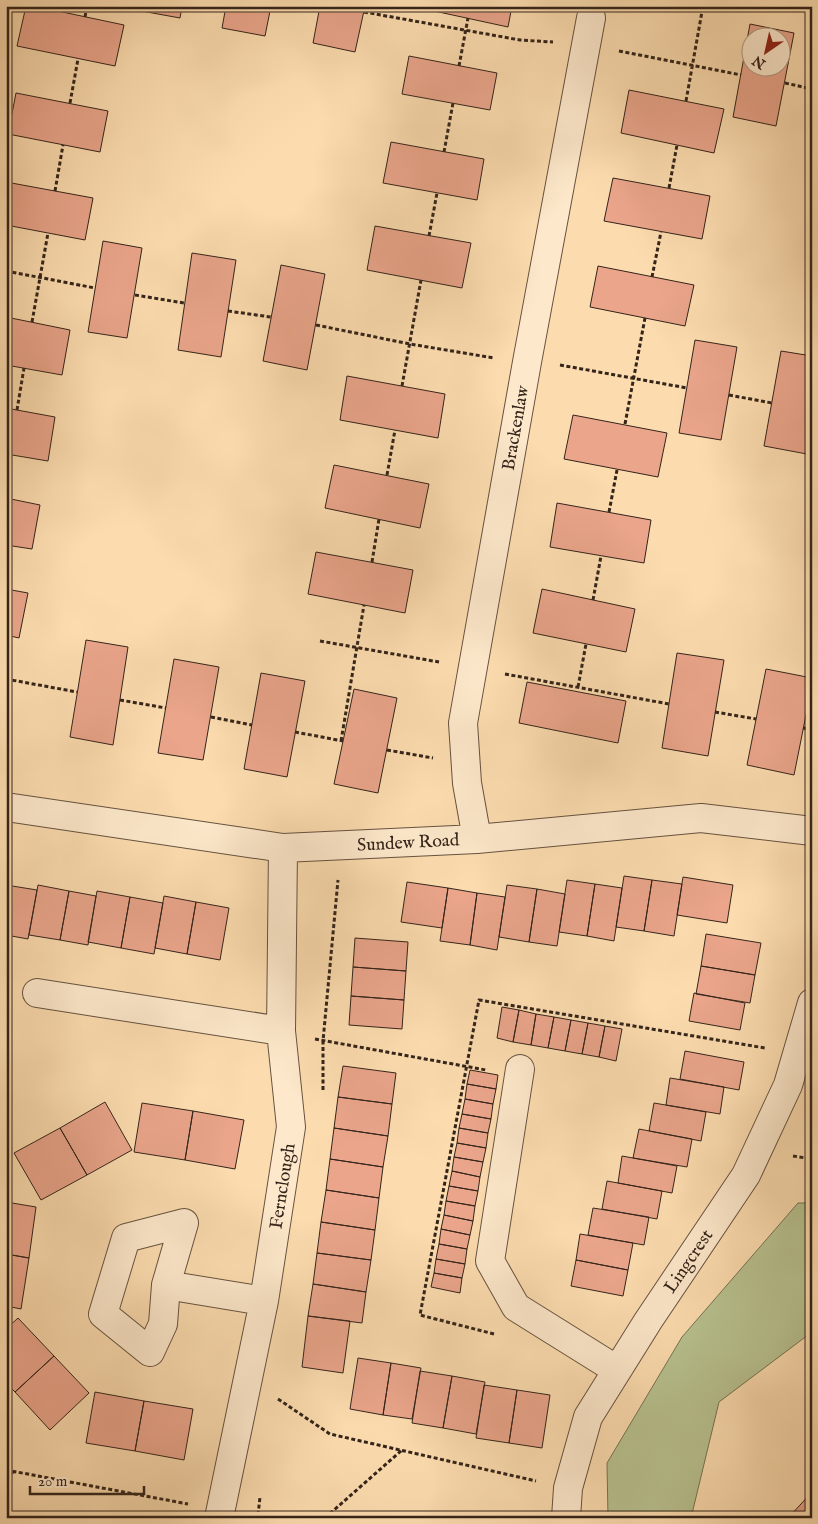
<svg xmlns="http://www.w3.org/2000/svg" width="818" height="1524" font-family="'IM FELL English',serif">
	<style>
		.green { fill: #b8c290; stroke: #767355 }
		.building { fill: #eaa58b; stroke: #34241a; fill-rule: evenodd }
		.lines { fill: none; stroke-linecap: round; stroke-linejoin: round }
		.minor-casing { stroke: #66523f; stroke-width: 30 }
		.path { stroke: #34241a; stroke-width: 3; stroke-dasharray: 4 2.5; stroke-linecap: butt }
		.minor { stroke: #fde8cb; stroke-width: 28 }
		.labels { text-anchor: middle; stroke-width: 5; stroke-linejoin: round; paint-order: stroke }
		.street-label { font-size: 18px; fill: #34241a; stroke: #fde8cb }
	</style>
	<rect width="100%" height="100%" fill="#fcdcaf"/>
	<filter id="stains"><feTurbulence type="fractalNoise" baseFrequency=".004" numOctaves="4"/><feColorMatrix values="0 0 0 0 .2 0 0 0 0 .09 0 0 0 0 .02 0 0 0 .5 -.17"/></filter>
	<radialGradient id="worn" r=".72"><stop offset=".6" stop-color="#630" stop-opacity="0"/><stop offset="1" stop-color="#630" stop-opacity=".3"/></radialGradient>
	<path class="green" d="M798,1203H812V1332L719,1402L691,1518H608L607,1463L682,1337Z"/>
	<path class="building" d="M26,6H34L124,25L115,66L17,46Z
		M136,6H182L180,18L136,10Z
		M226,6H271L265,36L222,28Z
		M320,6H365L355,52L313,43Z
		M411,6H512L508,27Z
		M750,24L794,33L776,126L733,117ZM750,38H780V68H750Z
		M409,56L497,73L490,110L402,94Z
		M629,90L724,109L714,153L621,133Z
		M16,93L108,111L100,152L8,134Z
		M391,142L484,159L477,200L383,183Z
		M613,178L710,196L702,239L604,221Z
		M6,182L93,198L85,240L6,225Z
		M375,226L471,243L462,288L367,270Z
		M103,241L142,248L127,338L88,332Z
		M192,253L236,260L221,357L178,350Z
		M281,265L325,274L307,370L263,361Z
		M598,266L694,285L685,326L590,307Z
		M6,317L70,330L62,375L6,365Z
		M695,340L737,347L721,440L679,433Z
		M781,351L812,356V427L807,454L764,446Z
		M347,376L445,394L438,438L340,420Z
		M6,408L55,417L48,461L6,454Z
		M573,415L667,433L658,477L564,459Z
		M334,465L429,484L420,528L325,508Z
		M6,498L40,505L32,549L6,545Z
		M557,503L651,520L644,563L550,547Z
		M316,552L413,570L405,613L308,594Z
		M6,589L28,593L19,638L6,635Z
		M542,589L635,609L626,652L533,633Z
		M86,640L128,647L113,745L70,737Z
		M677,653L724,660L708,756L662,748Z
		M174,659L219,667L203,760L158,753Z
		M766,669L812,678V685L794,775L747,765Z
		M261,673L305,681L287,777L244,769Z
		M527,682L626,701L618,743L519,723Z
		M354,689L397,698L378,793L334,784Z
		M624,876L652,880L644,931L616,927Z
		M683,877L733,885L727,923L677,915Z
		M567,880L595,884L587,936L559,932Z
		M652,880L682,884L674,936L644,931Z
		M407,882L448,888L442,928L401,922Z
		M595,884L622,888L614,941L587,936Z
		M6,885L37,890L28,939L6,935Z
		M38,885L69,891L60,940L29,935Z
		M507,885L537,889L529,942L499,937Z
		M448,888L477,893L470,945L440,941Z
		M537,889L565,894L557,946L529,942Z
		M69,891L96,896L88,945L60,940Z
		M97,891L130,897L121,948L88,942Z
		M477,893L505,897L497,950L470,945Z
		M164,896L196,902L187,954L155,948Z
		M130,897L163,903L154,954L121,948Z
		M196,902L229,908L220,960L187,954Z
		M706,934L761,943L755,975L701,966Z
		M355,938L408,942L406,971L353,967Z
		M701,966L755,975L750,1003L696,994Z
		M353,967L406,971L404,1000L351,996Z
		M694,993L745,1003L740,1030L689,1021Z
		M351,996L404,1000L402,1029L349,1025Z
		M502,1007L519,1010L513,1042L497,1038Z
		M519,1010L536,1014L531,1045L513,1042Z
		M536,1014L554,1017L548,1048L531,1045Z
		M554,1017L571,1020L565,1051L548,1048Z
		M571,1020L588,1023L582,1054L565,1051Z
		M588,1023L605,1026L599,1057L582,1054Z
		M605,1026L622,1029L616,1061L599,1057Z
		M685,1051L744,1062L739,1090L680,1079Z
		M343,1066L396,1073L392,1104L338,1097Z
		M470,1070L498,1075L496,1089L467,1084Z
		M670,1078L724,1087L720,1114L666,1105Z
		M467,1084L496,1089L493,1104L465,1099Z
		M338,1097L392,1104L388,1136L334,1128Z
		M465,1099L493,1104L491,1119L462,1114Z
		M105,1102L132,1150L87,1175L60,1128Z
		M142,1103L193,1111L185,1160L134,1152Z
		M654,1103L706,1112L701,1141L649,1131Z
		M193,1111L244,1120L235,1169L185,1160Z
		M462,1114L491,1119L488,1133L459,1128Z
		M60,1128L87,1175L41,1200L14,1153Z
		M334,1128L388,1136L383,1167L330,1159Z
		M459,1128L488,1133L486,1148L457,1143Z
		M639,1129L692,1139L687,1167L633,1158Z
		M457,1143L486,1148L483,1162L454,1157Z
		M622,1156L677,1166L672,1193L618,1183Z
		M454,1157L483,1162L480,1177L452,1171Z
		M330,1159L383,1167L379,1198L326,1190Z
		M452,1171L480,1177L478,1191L449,1186Z
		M607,1181L662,1191L657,1219L602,1209Z
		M449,1186L478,1191L475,1206L446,1201Z
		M326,1190L379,1198L375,1230L321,1222Z
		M446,1201L475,1206L473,1221L444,1215Z
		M6,1202L36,1207L29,1258L6,1254Z
		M593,1208L649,1217L644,1245L588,1235Z
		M444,1215L473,1221L470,1235L441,1229Z
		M321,1222L375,1230L371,1260L317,1253Z
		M441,1229L470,1235L467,1249L439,1244Z
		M580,1234L633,1243L628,1270L576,1260Z
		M439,1244L467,1249L465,1264L436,1259Z
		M317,1253L371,1260L366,1292L313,1284Z
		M6,1254L29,1258L21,1309L6,1306Z
		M436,1259L465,1264L462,1278L434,1273Z
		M576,1260L628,1270L623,1296L571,1286Z
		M434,1273L462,1278L460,1293L431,1287Z
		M313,1284L366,1292L362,1323L308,1316Z
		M308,1316L350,1321L343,1373L302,1367Z
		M18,1318L54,1356L15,1392L6,1383V1329Z
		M54,1356L89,1393L50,1430L15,1392Z
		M358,1358L391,1363L383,1415L350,1409Z
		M391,1363L421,1368L412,1419L383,1415Z
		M420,1371L452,1376L443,1428L412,1423Z
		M452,1376L485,1382L476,1434L443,1428Z
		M484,1385L517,1390L509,1443L476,1438Z
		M517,1390L550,1395L542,1448L509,1443Z
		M95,1392L144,1401L135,1451L86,1443Z
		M144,1401L193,1409L184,1460L135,1451Z
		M812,1492V1518H790L789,1517Z"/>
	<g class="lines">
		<g class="minor-casing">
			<path id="minor" d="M6,807L283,848L477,839L701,818L812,831
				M477,839L467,783L463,723L527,362L591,18
				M37,993L281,1031
				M520,1069L490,1261L516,1307L617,1370
				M166,1285L163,1324L150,1352L103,1314L126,1238L184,1223L166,1285L264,1301
				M219,1518L264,1301L291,1127L281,1031L283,848
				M566,1518L568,1488L588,1417L648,1321L746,1175L788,1085L812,1003"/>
		</g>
		<path class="path" d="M364,12L520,40L553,42
			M85,17L87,6
			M619,51L741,75
			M459,66L468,18
			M785,83L812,89
			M686,101L703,6
			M70,103L78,59
			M444,152L453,103
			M669,188L677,145
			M55,191L63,145
			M429,236L437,193
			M6,271L95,288
			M652,277L661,232
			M135,295L184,303
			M228,311L271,317
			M32,322L48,233
			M316,325L410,344L494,358
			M560,365L687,388
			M402,386L421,280
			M729,395L772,403
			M17,410L24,368
			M625,424L645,318
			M6,468L9,454
			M387,475L395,430
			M609,512L617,470
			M372,562L379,519
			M593,600L601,556
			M320,641L439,662
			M505,674L669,704
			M6,679L77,692
			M578,687L586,644
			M120,700L166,708
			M715,712L756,719
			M211,717L252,725
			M803,728L812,729
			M295,732L343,741
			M341,741L364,605
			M387,750L433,758
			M315,1039L486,1070
			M323,1090V1041L338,880
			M793,1156L812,1159
			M494,1334L420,1315L479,1000L765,1048
			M278,1399L330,1434L536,1481
			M6,1470L188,1504
			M6,1478L13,1472
			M258,1515L260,1497
			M258,1515L277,1518
			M325,1518L402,1450"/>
		<use href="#minor" class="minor"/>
	</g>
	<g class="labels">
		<g class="street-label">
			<text transform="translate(515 428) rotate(-80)" y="6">Brackenlaw</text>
			<text transform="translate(408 842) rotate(-3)" y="6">Sundew Road</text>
			<text transform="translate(282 1186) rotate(-81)" y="6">Fernclough</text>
			<text transform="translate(688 1261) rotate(-56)" y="6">Lingcrest</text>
		</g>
	</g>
	<rect width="818" height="1524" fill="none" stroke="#fcdcaf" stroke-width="25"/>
	<rect x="8" y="8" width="803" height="1509" fill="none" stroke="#34241a" stroke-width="2.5"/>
	<rect x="12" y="12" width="793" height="1499" fill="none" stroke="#34241a"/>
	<g transform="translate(766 52) rotate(214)"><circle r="24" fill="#fde8cb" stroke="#ad9a84"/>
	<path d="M0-4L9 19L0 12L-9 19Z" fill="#8f2418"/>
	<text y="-8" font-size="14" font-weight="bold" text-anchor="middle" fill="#34241a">N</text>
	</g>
	<path d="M30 1486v8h114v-8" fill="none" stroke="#34241a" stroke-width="2.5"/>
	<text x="38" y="1486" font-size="15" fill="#34241a" stroke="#fde8cb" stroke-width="4" paint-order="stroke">20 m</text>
	<rect width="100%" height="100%" filter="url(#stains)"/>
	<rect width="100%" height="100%" fill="url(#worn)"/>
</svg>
